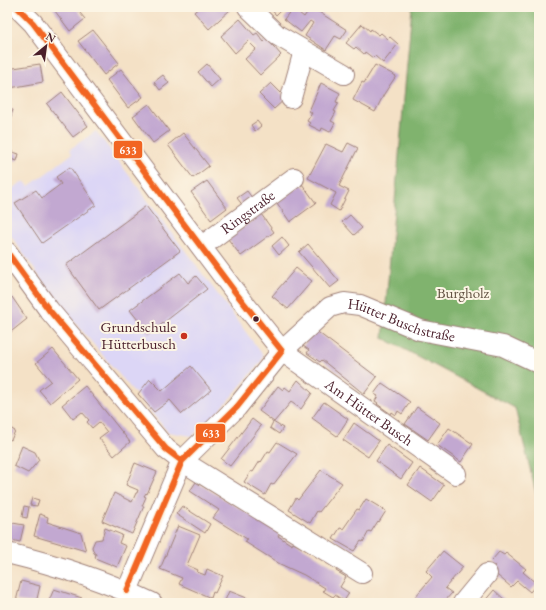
<svg xmlns="http://www.w3.org/2000/svg" width="546" height="610" font-family="'EB Garamond',serif">
	<style>
		.built { fill: #dcd6f6 }
		.forest { fill: #80b36e; stroke: #65694c }
		.building { fill: #c2a8d1 }
		.lines { fill: none; stroke-linecap: round; stroke-linejoin: round }
		.minor-casing { stroke: #9f8078; stroke-width: 22 }
		.minor { stroke: #fff; stroke-width: 20 }
		.bus-1-casing { stroke: #fcf5e5; stroke-width: 9 }
		.bus-1 { stroke: #f26522; stroke-width: 6 }
		.bus-dot { fill: #4a1f2b; stroke: #fcf5e5; stroke-width: 1.5 }
		.poi-dot { fill: #c8321e; stroke: #fcf5e5; stroke-width: 1.5 }
		.labels { text-anchor: middle; stroke-width: 4; stroke-linejoin: round; paint-order: stroke }
		.street-label { font-size: 15px; fill: #4a1f2b; stroke: #fcf5e5 }
		.park-label { font-size: 15px; fill: #645444; stroke: #fcf5e5 }
		.poi-label { font-size: 15px; fill: #4a1f2b; stroke: #fcf5e5; text-anchor: end }
		.line-badge { stroke: #fcf5e5; stroke-width: 1.5 }
		.badge-label { font-size: 11px; text-anchor: middle; font-weight: bold; fill: #fff }
	</style>
	<rect width="100%" height="100%" fill="#fcf5e5"/>
	<filter id="ink" filterUnits="userSpaceOnUse"><feTurbulence type="fractalNoise" baseFrequency=".025" numOctaves="2"/><feDisplacementMap in="SourceGraphic" scale="8" xChannelSelector="R" yChannelSelector="G"/><feConvolveMatrix kernelMatrix="1 2 1 2 8 2 1 2 1" color-interpolation-filters="sRGB"/></filter>
	<filter id="wash" filterUnits="userSpaceOnUse"><feTurbulence type="fractalNoise" baseFrequency=".012" numOctaves="4" result="noise"/><feDisplacementMap in="SourceGraphic" scale="16" xChannelSelector="R" yChannelSelector="G"/><feGaussianBlur stdDeviation="0.9" result="paint"/><feColorMatrix in="noise" values="0 0 0 0 0 0 0 0 0 0 0 0 0 0 0 0 0 1.4 0 .05"/><feComposite in="paint" operator="in"/></filter>
	<g filter="url(#wash)">
		<rect width="100%" height="100%" fill="#f4e1c6"/>
		<path class="built" d="M96,131L263,355L261,362L219,411L192,436L168,432L55,299L7,230V192L24,181L29,186L72,154L70,149Z"/>
		<path class="forest" d="M412,7H539V505L515,408L383,338Z"/>
		<g id="blocks">
			<path class="building" d="M52,7H75L85,19L70,31Z
				M200,7H227L230,10L209,29L194,12Z
				M269,7H284L276,15Z
				M311,7L347,30L341,39L335,36L326,50L305,36L313,23L310,21L301,32L284,19L293,8L304,17Z
				M240,19L254,35L257,33L264,42L267,39L281,55L260,75L245,59L256,49L248,41L235,53L221,36Z
				M362,24L370,31L371,29L379,35L381,33L388,39L390,37L398,44L383,63L375,56L373,58L365,52L364,54L356,47L354,49L346,43Z
				M93,30L119,63L104,75L78,41Z
				M40,64L43,82L10,88L7,69Z
				M207,64L220,79L211,87L198,72Z
				M375,65L396,76L384,94L375,112L353,100L362,82L364,83Z
				M121,69L143,97L128,108L107,80Z
				M163,75L169,83L160,90L154,82Z
				M271,83L286,98L274,109L259,94Z
				M321,83L340,93L336,102L339,103L334,111L336,112L331,121L335,123L330,132L322,128L321,131L309,125L310,123L307,121L312,113L309,111Z
				M62,92L88,126L73,137L47,104Z
				M149,104L169,131L153,143L133,116Z
				M7,108L13,110L7,128Z
				M257,121L261,126L255,131L251,125Z
				M183,133L209,166L193,178L168,145Z
				M348,143L358,148L339,186L349,191L339,211L330,205L336,193L308,178L326,144L343,152Z
				M7,150L19,154L17,161L7,158Z
				M70,167L96,205L42,243L15,203L36,190L42,198L61,184L56,177Z
				M207,181L227,208L211,220L191,192Z
				M302,184L316,203L290,222L277,203Z
				M247,191L253,199L244,207L237,198Z
				M146,206L180,251L99,310L66,265Z
				M261,214L274,232L241,256L228,239Z
				M350,215L362,228L354,235L342,222Z
				M282,237L289,246L279,255L272,246Z
				M308,244L339,281L330,288L299,252Z
				M296,268L312,281L288,309L272,296Z
				M180,273L188,283L196,276L207,289L149,334L130,310Z
				M12,297L27,319L7,335V300Z
				M315,330L377,377L364,394L322,360L320,362L307,353L309,350L303,346Z
				M53,349L78,379L50,403L39,390L51,381L36,363Z
				M191,366L211,390L182,414L170,400L154,412L138,394L150,379L162,391Z
				M298,380L312,393L301,409L291,402L274,422L259,411L278,386L283,390L285,387L290,391Z
				M382,383L410,402L402,414L398,411L396,415L392,412L391,414L377,404L378,403L375,401L378,396L374,394Z
				M85,386L130,442L114,456L99,438L107,432L99,422L92,428L87,422L89,420L82,412L73,419L62,405Z
				M324,402L348,419L337,436L312,418Z
				M417,407L440,423L428,440L405,424Z
				M252,419L261,426L230,466L221,459Z
				M273,422L283,428L279,434L270,428Z
				M354,423L379,441L368,457L343,440Z
				M7,426L15,431L11,440L7,438Z
				M449,428L473,444L461,462L437,445Z
				M277,442L297,454L273,485L271,484L265,495L244,482L251,471L253,472L260,461L261,462L268,451L270,452Z
				M387,445L412,463L401,479L376,461Z
				M22,446L35,452L39,460L28,473L14,466Z
				M135,463L157,472L147,494L146,493L144,496L146,497L142,506H144L132,534L102,521L114,493L132,502L136,493H137L138,490L126,485Z
				M420,468L444,485L432,502L408,485Z
				M321,470L342,483L319,512L317,511L310,523L289,510L296,498L298,500Z
				M196,482L280,533L278,536L292,545L293,543L305,549L337,569L336,571L346,577L340,587L349,593L344,601L335,595L333,597L323,591L325,588L304,575L280,564L245,542L247,539L213,518L219,510L190,491Z
				M32,498L39,500L37,506L30,505Z
				M366,499L386,511L379,522L378,521L371,532L369,531L363,542L361,541L354,551L333,539L340,528L343,529L357,509L359,510Z
				M24,506L29,507L27,518L22,517Z
				M182,506L210,524L205,533L176,514Z
				M40,514L48,517L47,522L81,533L86,551L34,536Z
				M7,522L24,525L20,542L7,539Z
				M178,526L200,535L187,565L198,570L197,572L205,575L207,569L223,576L215,593L213,592L211,598L179,584L182,578L160,569Z
				M105,528L122,535L119,543L126,546L117,567L95,558L96,554L94,553L92,547L95,540L102,539Z
				M443,551L463,567L445,588L452,593L443,603H422L415,597L432,577L426,571Z
				M499,552L504,555L506,553L526,569L523,572L537,584L530,592L517,581L511,587L491,570L496,564L492,560Z
				M21,581L40,586L36,603L16,601Z
				M54,589L82,598L80,603H48Z
				M494,590L505,600L509,603H483Z
				M229,591L247,598L245,603H224Z"/>
		</g>
	</g>
	<g filter="url(#ink)">
		<use href="#blocks" fill-opacity="0" stroke="#9f8078" stroke-width="1"/>
		<g class="lines">
			<g class="minor-casing">
				<g id="minor">
					<path id="s1" d="M17,7L33,23L235,292L282,351L456,474"/>
					<path d="M248,7L277,35L344,74"/>
					<path d="M291,98L304,51"/>
					<path id="s2" d="M202,246L294,178"/>
					<path d="M7,252L49,310L166,449L182,461L362,573"/>
					<path d="M7,553C57,565 106,581 152,603"/>
					<path id="s3" d="M127,591L182,461L237,407L282,351L330,307L344,303L360,305L420,330L503,346L539,363"/>
					<path d="M463,603L487,574"/>
				</g>
			</g>
			<use href="#minor" class="minor"/>
			<g class="bus-1-casing">
				<path id="bus-1" d="M17,7L33,23L235,292L282,351L237,407L182,461L127,591
					M7,252L49,310L166,449L182,461"/>
			</g>
			<use href="#bus-1" class="bus-1"/>
		</g>
	</g>
	<circle class="bus-dot" cx="256" cy="319" r="3.5"/>
	<circle class="poi-dot" cx="184" cy="336" r="4"/>
	<g class="labels">
		<g class="street-label">
			<text dy="5" stroke="none"><textPath href="#s2" startOffset="57">Ringstraße</textPath></text>
			<text dy="5" stroke="none"><textPath href="#s3" startOffset="430">Hütter Buschstraße</textPath></text>
			<text dy="5" stroke="none"><textPath href="#s1" startOffset="541">Am Hütter Busch</textPath></text>
		</g>
		<g class="park-label">
			<text x="463" y="298">Burgholz</text>
		</g>
		<g class="poi-label">
			<text x="176" y="332">Grundschule<tspan x="176" dy="17">Hütterbusch</tspan></text>
		</g>
	</g>
	<g class="line-badge">
		<rect x="113" y="140" width="30" height="19" rx="4" fill="#f26522"/>
		<rect x="195" y="423" width="31" height="20" rx="4" fill="#f26522"/>
	</g>
	<g class="badge-label">
		<text x="128" y="154">633</text>
		<text x="211" y="437">633</text>
	</g>
	<rect width="546" height="610" fill="none" stroke="#fcf5e5" stroke-width="24"/>
	<g transform="translate(46 46) rotate(29)" stroke="#fcf5e5" stroke-width="3" paint-order="stroke">
	<path d="M0-3L7 15L0 10L-7 15Z" fill="#4a1f2b"/>
	<text y="-6" font-size="11" font-weight="bold" text-anchor="middle" fill="#4a1f2b">N</text>
	</g>
</svg>
